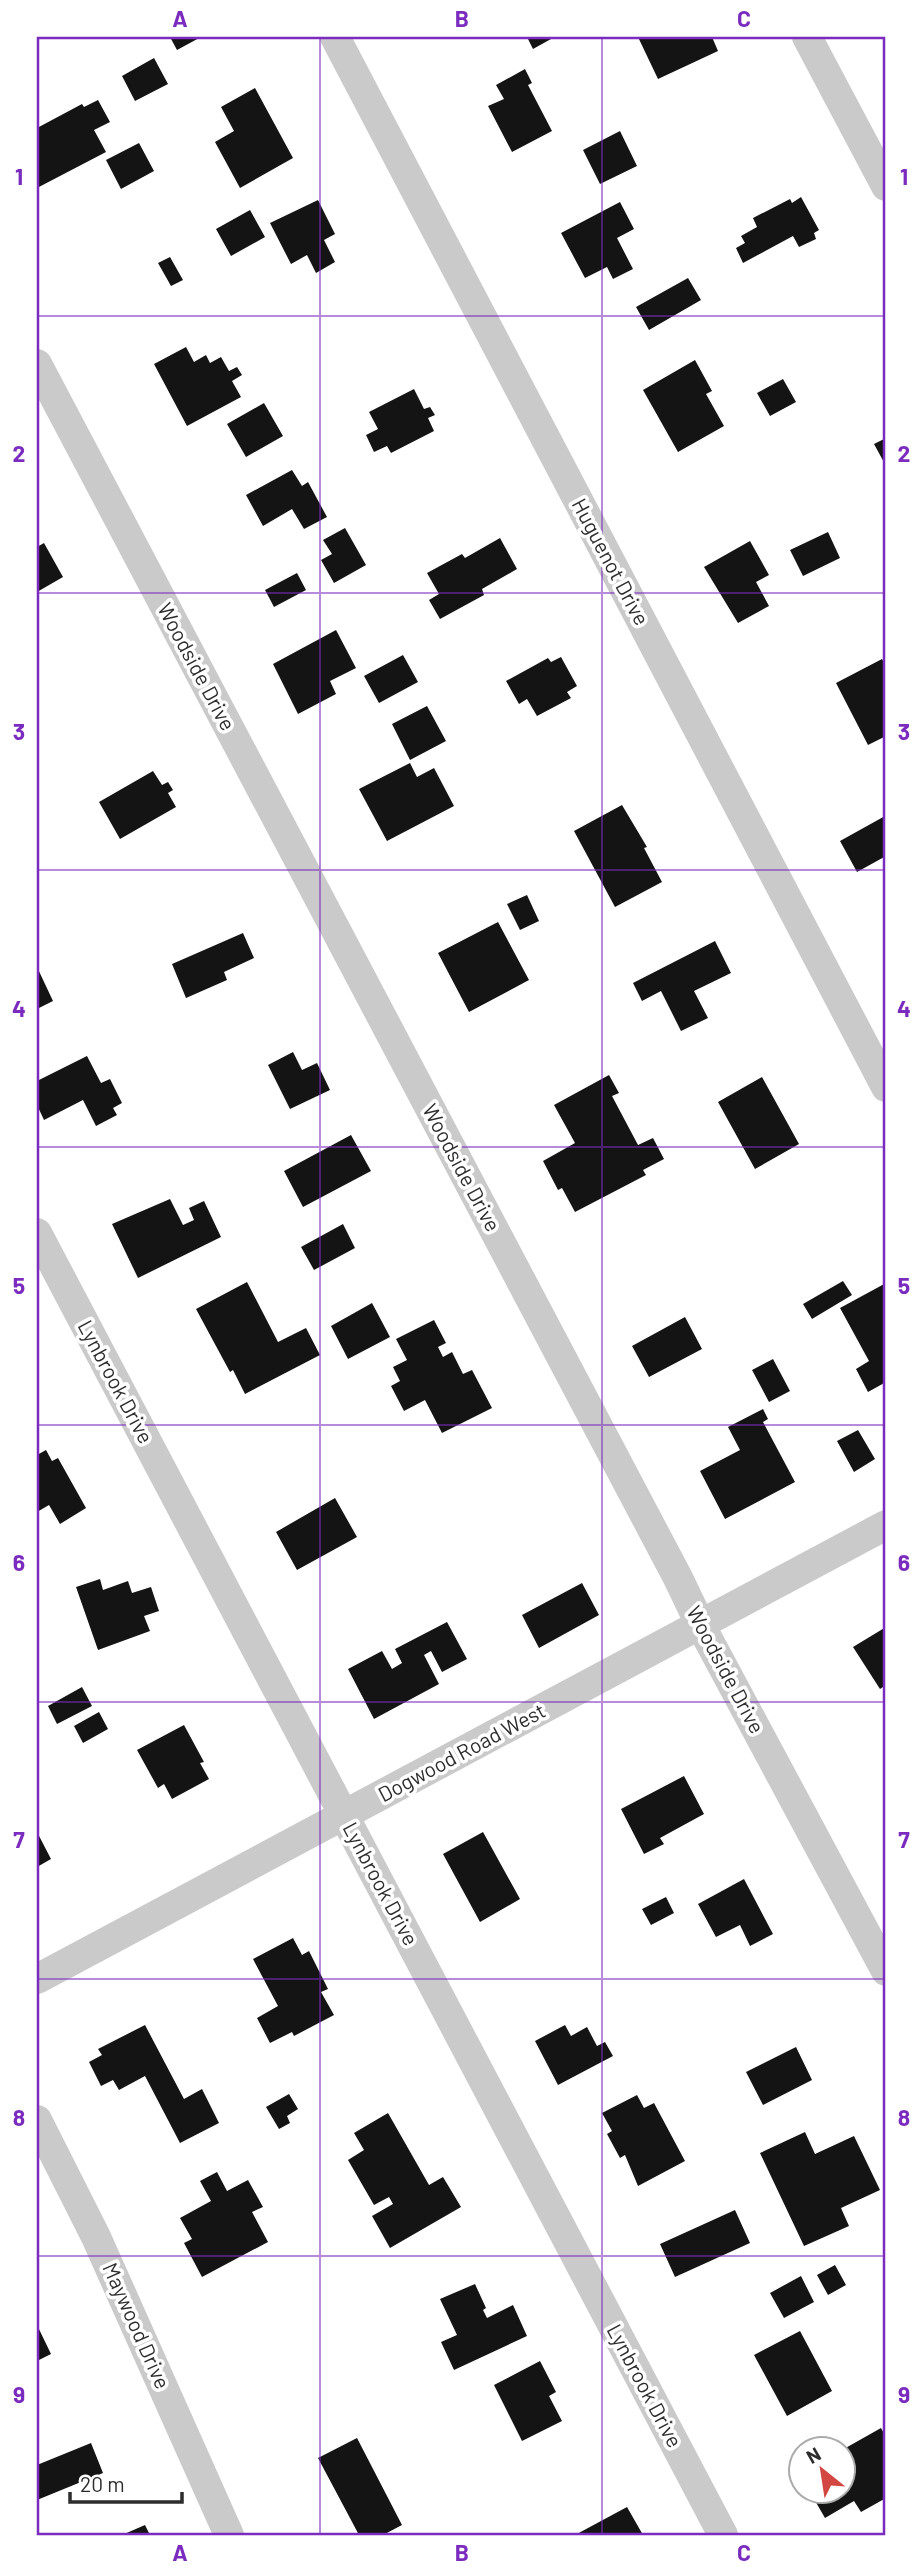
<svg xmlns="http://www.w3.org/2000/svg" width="923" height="2572" font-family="Barlow,sans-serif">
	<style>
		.building { fill: #141414 }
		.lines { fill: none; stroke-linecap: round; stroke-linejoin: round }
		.minor { stroke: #cacaca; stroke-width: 30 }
		.grid { fill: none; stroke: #7b2cbf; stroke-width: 2; stroke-opacity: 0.55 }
		.labels { text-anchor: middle; stroke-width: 7; stroke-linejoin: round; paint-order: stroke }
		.street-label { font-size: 21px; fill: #2d2d2d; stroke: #fff }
		.neatline { fill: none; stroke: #7b2cbf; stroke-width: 2.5 }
		.grid-label { font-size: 23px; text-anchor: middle; font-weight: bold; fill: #7b2cbf }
	</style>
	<rect width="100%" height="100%" fill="#fff"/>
	<path class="building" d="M170,37H201L177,50Z
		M527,37H550L551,39L533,49Z
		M638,37H712L718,51L658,79Z
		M154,58L168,84L135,101L122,76Z
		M525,69L532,83L528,85L552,131L512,152L488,106L504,99L496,85Z
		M255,88L293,158L240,188L215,142L234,131L221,107Z
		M98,100L110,122L94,130L106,152L37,188V128L82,104L84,107Z
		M620,131L637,166L600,184L583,150Z
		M139,143L154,171L121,189L106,160Z
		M801,197L819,230L814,233L816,239L799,247L793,236L743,263L736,248L745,243L741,236L757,227L753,218L790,199L792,203Z
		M318,200L335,234L324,240L335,262L316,273L307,255L291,264L270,223Z
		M620,202L634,229L617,238L633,269L613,279L607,267L585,278L561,233Z
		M250,210L265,237L231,256L216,229Z
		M170,257L183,280L171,286L158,263Z
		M688,278L701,300L649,330L636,307Z
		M186,347L194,362L206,355L210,363L221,357L229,371L237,367L242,375L232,381L241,397L187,426L154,364Z
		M695,360L712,391L706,394L724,426L678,452L643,390Z
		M783,379L796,402L770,416L757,393Z
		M414,389L424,409L430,407L435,415L428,418L434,431L391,453L387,446L374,452L366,435L378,429L369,412Z
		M264,403L283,436L246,457L227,424Z
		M886,438V466L874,444Z
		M292,470L302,486L308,482L327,517L304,529L292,509L263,526L246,495Z
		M345,528L366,565L334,583L321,560L332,554L323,540Z
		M828,532L840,558L803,576L790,550Z
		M500,538L517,569L482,589L484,595L440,619L429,600L439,594L427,573L462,554L465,558Z
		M750,541L769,575L756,582L769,606L738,623L704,567Z
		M44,543L63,577L37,592V547Z
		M297,573L306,590L274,607L265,590Z
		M336,630L356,668L330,681L336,694L298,714L273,664Z
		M403,655L418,682L379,703L364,676Z
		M561,657L577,686L567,692L571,698L537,716L527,699L519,704L506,681L548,658L551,662Z
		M882,659L886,666V736L868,745L836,683Z
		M427,706L446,741L410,760L392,724Z
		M410,763L417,777L434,768L454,806L387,841L359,789Z
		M153,771L162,785L168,782L173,790L168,793L176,807L120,839L99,802Z
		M622,805L647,847L644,848L662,882L615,907L574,831Z
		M885,816L886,856L857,872L840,841Z
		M527,895L539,921L520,930L507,904Z
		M498,922L529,980L469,1012L438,953Z
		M243,933L254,958L224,972L227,980L186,998L172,964Z
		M715,941L731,973L694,991L708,1018L681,1031L661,991L642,1001L633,983Z
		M37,967L53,1001L37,1009Z
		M293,1052L302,1070L317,1063L330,1090L290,1109L268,1065Z
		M87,1056L101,1083L110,1079L122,1103L113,1108L117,1115L96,1126L83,1100L44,1120L37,1105V1081Z
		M609,1075L619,1093L612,1096L638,1145L653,1138L664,1159L643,1170L646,1175L575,1212L562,1188L558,1190L543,1161L575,1143L554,1105Z
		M762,1077L799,1144L755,1169L718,1102Z
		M351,1135L371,1171L303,1207L284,1171Z
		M170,1199L183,1225L194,1220L189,1208L204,1201L221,1237L138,1278L112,1224Z
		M343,1224L355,1248L314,1270L301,1247Z
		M843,1281L852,1295L812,1319L803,1304Z
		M247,1282L278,1342L306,1328L320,1355L245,1394L233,1370L230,1372L196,1309Z
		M886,1283V1382L868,1392L856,1369L869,1361L840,1308Z
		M372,1303L390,1337L348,1359L331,1326Z
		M685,1317L702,1349L649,1377L632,1346Z
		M434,1320L446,1343L438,1347L443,1357L452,1352L463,1374L472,1370L492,1408L442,1433L425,1400L404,1411L391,1386L400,1381L393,1367L407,1360L396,1339Z
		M773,1359L790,1391L769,1402L752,1370Z
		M763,1409L768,1419L763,1422L795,1482L725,1519L700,1471L740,1450L728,1427Z
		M858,1430L875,1459L854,1472L837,1441Z
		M46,1450L52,1461L58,1458L86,1508L60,1524L49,1505L37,1512V1455Z
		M335,1498L357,1537L297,1570L276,1532Z
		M100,1579L103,1590L128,1581L132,1593L151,1587L159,1611L144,1616L150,1631L98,1650L76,1587Z
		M582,1583L599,1615L539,1648L522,1615Z
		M447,1622L467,1659L442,1672L431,1651L424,1655L439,1684L374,1719L348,1669L382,1651L392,1669L402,1663L395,1649Z
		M886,1627V1685L880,1689L853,1647Z
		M82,1687L92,1706L57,1724L48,1706Z
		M99,1712L108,1729L83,1743L74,1726Z
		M184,1725L204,1762L200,1763L209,1779L172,1799L164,1784L158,1788L137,1750Z
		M684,1776L704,1814L660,1838L664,1844L644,1854L621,1809Z
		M37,1832L51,1859L37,1867Z
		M483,1832L520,1899L480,1922L443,1854Z
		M744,1879L773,1934L750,1946L740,1925L716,1937L698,1904Z
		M666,1897L674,1913L651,1925L642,1909Z
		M293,1938L302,1955L309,1951L328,1989L321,1992L334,2015L294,2036L292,2032L270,2043L257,2018L278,2006L253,1959Z
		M145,2025L184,2099L202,2089L219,2123L180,2143L145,2076L119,2090L113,2080L101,2086L89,2062L102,2055L98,2049Z
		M565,2025L571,2036L587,2027L597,2046L605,2042L613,2056L558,2085L535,2041Z
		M796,2047L812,2080L763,2105L746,2072Z
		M289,2094L298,2109L287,2116L290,2123L279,2129L266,2107Z
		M637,2095L644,2108L654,2103L685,2161L638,2186L625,2155L620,2158L607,2134L612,2131L602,2113Z
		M388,2113L429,2185L443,2177L461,2207L390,2248L372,2216L393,2204L389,2197L374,2205L348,2160L364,2150L354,2133Z
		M805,2132L815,2154L854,2136L880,2190L841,2208L849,2226L804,2246L760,2153Z
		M217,2172L227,2191L248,2180L263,2207L252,2212L268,2242L202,2277L184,2243L192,2239L180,2218L211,2201L200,2181Z
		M735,2210L750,2243L675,2277L660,2244Z
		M835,2265L846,2285L828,2295L817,2275Z
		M801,2276L814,2302L784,2318L770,2293Z
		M475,2284L486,2308L483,2310L487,2318L513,2305L527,2336L454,2370L441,2342L457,2335L440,2299Z
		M37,2325L51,2354L37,2361Z
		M800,2331L832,2391L787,2416L754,2355Z
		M540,2361L556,2392L549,2396L562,2421L522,2441L494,2385Z
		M881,2428L886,2437V2498L861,2512L854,2501L825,2518L810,2492H842V2450Z
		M357,2438L402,2525L383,2535H359L318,2458Z
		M91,2443L103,2473L37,2500V2465Z
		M627,2507L643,2535H575Z
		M145,2525L150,2535H122Z"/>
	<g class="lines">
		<path class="minor" d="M335,37L886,1087
			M807,37L886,186
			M37,364L678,1578L701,1626L886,1971
			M37,1233L723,2535
			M37,1979L886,1525
			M37,2120L96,2237L229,2535"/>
	</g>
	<path class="grid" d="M320,37V2535M602,37V2535M37,316H886M37,593H886M37,870H886M37,1147H886M37,1425H886M37,1702H886M37,1979H886M37,2256H886"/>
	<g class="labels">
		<g class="street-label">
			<text transform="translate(610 562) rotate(62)" y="7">Huguenot Drive</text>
			<text transform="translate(196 667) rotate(62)" y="7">Woodside Drive</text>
			<text transform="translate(461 1168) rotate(62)" y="7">Woodside Drive</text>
			<text transform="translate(115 1382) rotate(62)" y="7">Lynbrook Drive</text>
			<text transform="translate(725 1670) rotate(62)" y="7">Woodside Drive</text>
			<text transform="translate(462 1753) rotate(-28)" y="7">Dogwood Road West</text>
			<text transform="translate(380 1884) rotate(62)" y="7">Lynbrook Drive</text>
			<text transform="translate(136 2326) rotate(66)" y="7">Maywood Drive</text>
			<text transform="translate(644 2386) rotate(62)" y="7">Lynbrook Drive</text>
		</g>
	</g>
	<rect width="923" height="2572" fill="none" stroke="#ffffff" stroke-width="77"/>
	<g transform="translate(822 2470) rotate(330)"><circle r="33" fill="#ffffff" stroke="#ababab" stroke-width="2"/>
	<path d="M0-5L12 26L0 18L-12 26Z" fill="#d24741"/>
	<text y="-10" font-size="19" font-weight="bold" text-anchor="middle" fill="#2d2d2d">N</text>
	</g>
	<path d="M70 2492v10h112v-10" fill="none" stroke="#2d2d2d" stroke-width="3.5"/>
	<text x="80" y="2492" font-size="21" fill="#2d2d2d" stroke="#ffffff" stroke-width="5" paint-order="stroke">20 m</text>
	<rect x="38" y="38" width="846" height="2496" class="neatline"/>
	<g class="grid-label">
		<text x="180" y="27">A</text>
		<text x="462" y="27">B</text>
		<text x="744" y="27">C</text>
		<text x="19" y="185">1</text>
		<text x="904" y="185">1</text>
		<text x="19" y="462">2</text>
		<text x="904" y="462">2</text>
		<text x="19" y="740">3</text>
		<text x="904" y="740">3</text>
		<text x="19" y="1017">4</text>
		<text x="904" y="1017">4</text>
		<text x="19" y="1294">5</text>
		<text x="904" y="1294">5</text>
		<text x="19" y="1571">6</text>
		<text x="904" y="1571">6</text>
		<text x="19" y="1848">7</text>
		<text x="904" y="1848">7</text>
		<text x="19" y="2126">8</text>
		<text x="904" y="2126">8</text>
		<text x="19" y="2403">9</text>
		<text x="904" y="2403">9</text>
		<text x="180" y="2561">A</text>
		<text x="462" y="2561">B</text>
		<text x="744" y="2561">C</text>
	</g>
</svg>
